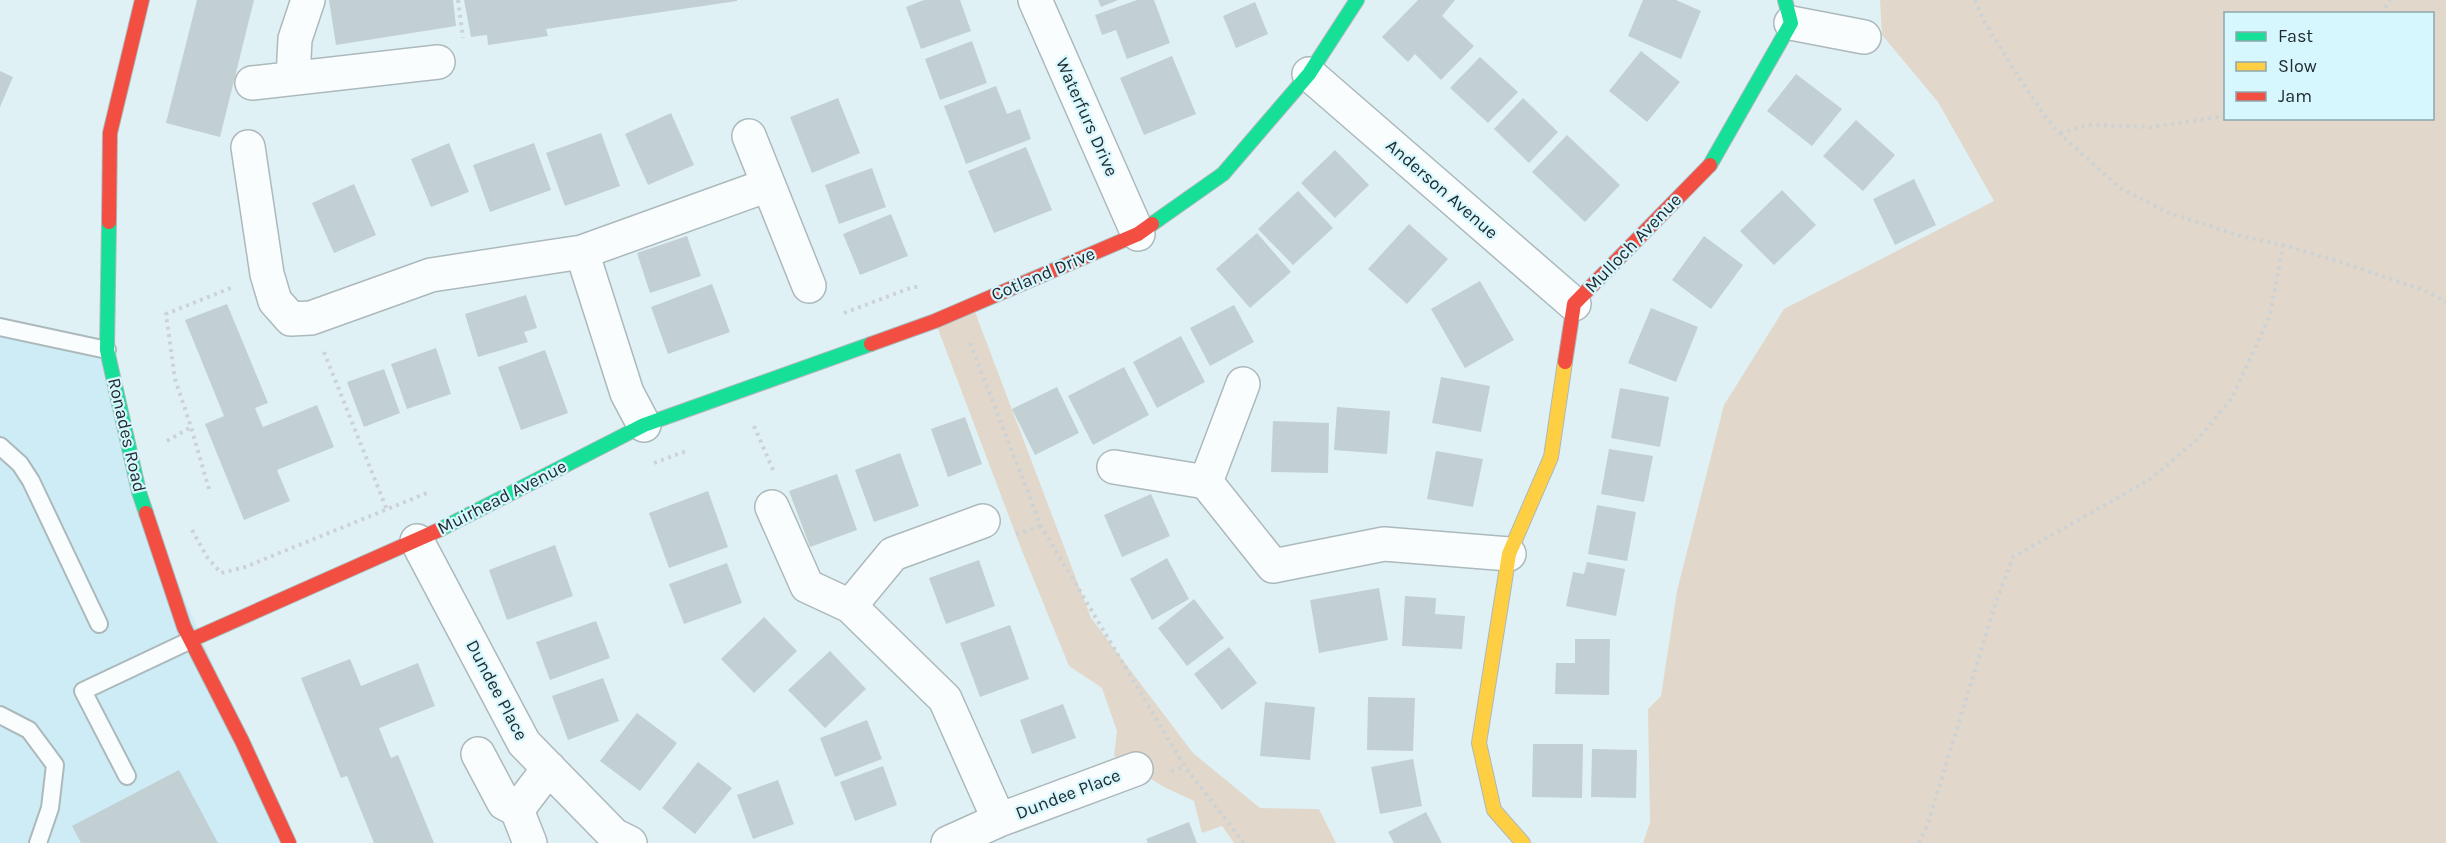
<svg xmlns="http://www.w3.org/2000/svg" width="2446" height="843" font-family="Karla,sans-serif">
	<style>
		.built { fill: #ceecf5 }
		.green { fill: #e1d8cb; fill-rule: evenodd }
		.building { fill: #c2cfd3 }
		.lines { fill: none; stroke-linecap: round; stroke-linejoin: round }
		.lane-casing { stroke: #acb9bc; stroke-width: 20 }
		.street-casing { stroke: #acb9bc; stroke-width: 36 }
		.fast-casing { stroke: #acb9bc; stroke-width: 16 }
		.slow-casing { stroke: #acb9bc; stroke-width: 16 }
		.jam-casing { stroke: #acb9bc; stroke-width: 16 }
		.path { stroke: #cdd2d4; stroke-width: 4; stroke-dasharray: 3 4.5; stroke-linecap: butt }
		.lane { stroke: #fafdfe; stroke-width: 16 }
		.street { stroke: #fafdfe; stroke-width: 33 }
		.fast { stroke: #16e098; stroke-width: 14 }
		.slow { stroke: #ffcf43; stroke-width: 14 }
		.jam { stroke: #f24e42; stroke-width: 14 }
		.labels { text-anchor: middle; stroke-width: 4.5; stroke-linejoin: round; paint-order: stroke }
		.street-label { font-size: 18px; fill: #202c2f; stroke: #d7f7ff }
	</style>
	<rect width="100%" height="100%" fill="#e0f1f6"/>
	<path class="built" d="M0,327L107,350L139,492L289,843H0Z"/>
	<path class="green" d="M1880,0H2446V843H1643L1650,822L1648,709L1661,696L1677,591L1724,405L1784,309L1994,201L1938,102L1882,35ZM2226,14H2432V118H2226Z
		M972,304L1091,618L1193,753L1260,808L1319,809L1336,843H1234L1222,826L1202,833L1194,801L1164,787L1114,756L1117,731L1102,688L1069,666L1022,551L935,321Z"/>
	<path class="building" d="M197,0H254L220,137L166,123Z
		M329,0H453L456,26L336,45Z
		M464,0H737V1L546,29L548,36L488,45L487,35L471,37Z
		M924,0H960L971,31L921,49L906,7Z
		M1098,0H1118L1101,7Z
		M1137,0H1154L1170,43L1127,59L1116,30L1102,35L1095,15Z
		M1418,0H1455L1442,16L1474,46L1441,80L1415,54L1408,62L1382,37Z
		M1643,0H1676L1701,11L1681,59L1628,36Z
		M1255,2L1268,34L1236,48L1223,16Z
		M972,41L987,83L940,100L925,59Z
		M1641,51L1680,82L1647,122L1609,91Z
		M1172,56L1196,114L1144,135L1120,78Z
		M1480,57L1518,92L1488,123L1450,88Z
		M0,71L13,77L0,107Z
		M1796,74L1842,109L1812,146L1767,111Z
		M996,86L1007,114L1020,109L1031,139L966,164L944,106Z
		M838,98L860,153L812,173L790,117Z
		M1523,98L1558,132L1529,163L1494,129Z
		M671,113L694,165L648,185L625,134Z
		M1856,120L1895,155L1863,191L1823,156Z
		M601,133L620,186L565,206L546,153Z
		M1567,135L1620,185L1585,222L1532,172Z
		M449,143L469,192L431,207L411,159Z
		M534,143L551,190L490,212L473,165Z
		M1026,147L1052,210L994,233L968,171Z
		M1335,150L1369,185L1335,218L1301,183Z
		M872,168L886,207L839,224L825,185Z
		M1914,179L1936,225L1895,245L1873,199Z
		M354,184L376,235L334,253L312,203Z
		M1782,190L1816,225L1774,265L1740,231Z
		M1298,191L1333,228L1293,265L1258,229Z
		M891,214L908,256L860,275L843,234Z
		M1409,224L1448,259L1407,304L1368,269Z
		M1257,233L1291,272L1250,308L1216,269Z
		M687,236L701,276L650,293L637,253Z
		M1704,236L1743,265L1711,309L1672,280Z
		M1480,281L1514,340L1465,368L1431,309Z
		M712,284L730,332L668,354L651,307Z
		M526,295L537,328L524,332L528,342L478,357L465,314Z
		M227,304L268,403L255,408L263,427L317,405L334,447L277,470L290,501L244,520L205,424L224,416L185,320Z
		M1234,305L1254,342L1210,366L1190,328Z
		M1651,308L1698,327L1676,382L1628,363Z
		M1181,336L1205,382L1157,408L1133,362Z
		M436,348L451,394L407,409L391,364Z
		M545,350L568,413L521,430L498,367Z
		M1124,367L1149,415L1093,445L1068,396Z
		M384,369L400,413L364,427L347,382Z
		M1441,377L1490,386L1481,432L1432,423Z
		M1057,387L1079,433L1035,455L1012,409Z
		M1620,388L1669,397L1660,447L1611,438Z
		M1337,407L1390,411L1387,454L1334,450Z
		M965,417L982,464L948,477L931,429Z
		M1273,421L1329,423L1328,473L1271,472Z
		M1609,449L1653,456L1644,502L1601,494Z
		M1436,451L1483,459L1473,507L1427,499Z
		M900,453L919,506L874,522L855,470Z
		M837,474L857,530L810,547L789,491Z
		M708,491L728,547L669,568L649,513Z
		M1151,494L1170,536L1122,557L1104,515Z
		M1597,505L1636,512L1627,561L1588,554Z
		M555,545L573,596L507,620L489,570Z
		M1167,558L1189,599L1152,620L1130,579Z
		M979,560L995,606L946,624L929,578Z
		M1587,562L1625,569L1616,616L1566,606L1573,572L1584,574Z
		M727,563L742,603L684,624L669,584Z
		M1379,588L1388,640L1319,653L1310,600Z
		M1405,596L1436,598L1435,614L1465,616L1462,649L1402,646Z
		M1194,599L1224,638L1187,666L1158,628Z
		M764,617L797,651L754,693L721,659Z
		M596,621L610,658L550,680L536,642Z
		M1010,625L1029,679L980,697L960,643Z
		M1575,639H1610L1609,695L1555,694L1556,663H1575Z
		M1229,647L1257,683L1222,710L1194,674Z
		M830,651L866,689L825,728L788,690Z
		M350,659L361,686L418,663L435,706L379,728L391,758L398,755L434,843H374L347,776L341,778L301,678Z
		M603,678L619,721L568,740L552,696Z
		M1368,697L1415,698L1413,751L1367,750Z
		M1265,702L1315,707L1310,760L1260,756Z
		M1063,704L1076,738L1032,754L1020,720Z
		M637,713L677,743L640,791L600,761Z
		M867,720L882,759L835,777L820,738Z
		M1533,744H1583L1582,798L1532,797Z
		M1592,749L1637,750L1636,798L1591,797Z
		M1413,759L1422,806L1380,814L1371,767Z
		M698,762L732,788L695,834L662,808Z
		M883,766L897,805L855,821L840,782Z
		M179,770L218,843H81L72,826Z
		M778,780L794,824L753,839L737,795Z
		M1426,812L1442,843H1394L1388,832Z
		M1189,822L1197,843H1148L1146,839Z"/>
	<g class="lines">
		<g class="lane-casing">
			<path id="lane" d="M0,327L107,350
				M0,446L20,464L31,481L99,624
				M0,715L29,730L55,765L50,808L38,843
				M127,776L83,691L191,640"/>
		</g>
		<g class="street-casing">
			<path id="street" d="M1035,0L1138,234
				M1791,23L1864,37
				M1309,74L1574,304
				M293,78L295,39L308,0
				M252,83L438,62
				M749,136L809,286
				M248,147L267,274L275,301L291,319L311,318L431,275L582,252L627,393L644,425
				M582,252L768,185
				M1243,384L1206,482L1273,566L1384,544L1509,554
				M1114,467L1206,482
				M772,507L807,586L850,606L945,699L999,820
				M417,541L524,743L614,835L630,843
				M850,606L893,554L983,521
				M478,754L504,803L517,810
				M530,843L517,810L549,768
				M948,843L999,820L1136,769"/>
		</g>
		<g class="fast-casing">
			<path id="fast" d="M1710,165L1791,23L1785,0
				M109,222L107,350L139,492L146,513
				M1152,224L1223,174L1309,74L1357,0
				M441,529L644,425L871,344"/>
		</g>
		<g class="slow-casing">
			<path id="slow" d="M1523,843L1494,810L1479,743L1509,554L1551,457L1565,362"/>
		</g>
		<g class="jam-casing">
			<path id="jam" d="M109,222L110,133L142,0
				M871,344L935,321L1138,234L1152,224
				M1565,362L1574,304L1710,165
				M146,513L184,627L242,741L289,843
				M191,640L441,529"/>
		</g>
		<path class="path" d="M458,0L463,38
			M1975,0L1984,21L2018,76L2045,116L2059,133L2120,188L2169,213L2241,236L2283,245L2337,261L2424,290L2446,302
			M2381,14L2390,0
			M2060,133L2088,125L2151,127L2226,116
			M844,313L913,287H918
			M970,343L1041,526L1185,767L1244,843
			M324,352L387,510
			M754,426L774,472
			M167,441L191,427
			M654,463L689,450
			M209,489L191,427L175,379L166,314L233,287
			M192,530L207,557L221,573L245,567L427,493
			M1016,534L1041,526
			M1171,771L1185,767
			M1919,843L1928,823L1996,602L2013,557L2149,480L2198,439L2232,398L2270,315L2283,245"/>
		<use href="#lane" class="lane"/>
		<use href="#street" class="street"/>
		<use href="#fast" class="fast"/>
		<use href="#slow" class="slow"/>
		<use href="#jam" class="jam"/>
	</g>
	<g class="labels">
		<g class="street-label">
			<text transform="translate(1087 117) rotate(66)" y="6">Waterfurs Drive</text>
			<text transform="translate(1442 189) rotate(41)" y="6">Anderson Avenue</text>
			<text transform="translate(1633 243) rotate(-46)" y="6">Mulloch Avenue</text>
			<text transform="translate(1043 274) rotate(-23)" y="6">Cotland Drive</text>
			<text transform="translate(127 435) rotate(77)" y="6">Ronades Road</text>
			<text transform="translate(502 497) rotate(-27)" y="6">Muirhead Avenue</text>
			<text transform="translate(497 690) rotate(62)" y="6">Dundee Place</text>
			<text transform="translate(1068 794) rotate(-21)" y="6">Dundee Place</text>
		</g>
	</g>
	<rect x="2224" y="12" width="210" height="108" fill="#d7f7ff" stroke="#8ea6ac" stroke-width="1.5"/>
	<rect x="2236" y="32" width="30" height="9" fill="#16e098" stroke="#8ea6ac" stroke-width="1.5"/>
	<text x="2278" y="42" font-size="18" fill="#202c2f">Fast</text>
	<rect x="2236" y="62" width="30" height="9" fill="#ffcf43" stroke="#8ea6ac" stroke-width="1.5"/>
	<text x="2278" y="72" font-size="18" fill="#202c2f">Slow</text>
	<rect x="2236" y="92" width="30" height="9" fill="#f24e42" stroke="#8ea6ac" stroke-width="1.5"/>
	<text x="2278" y="102" font-size="18" fill="#202c2f">Jam</text>
</svg>
